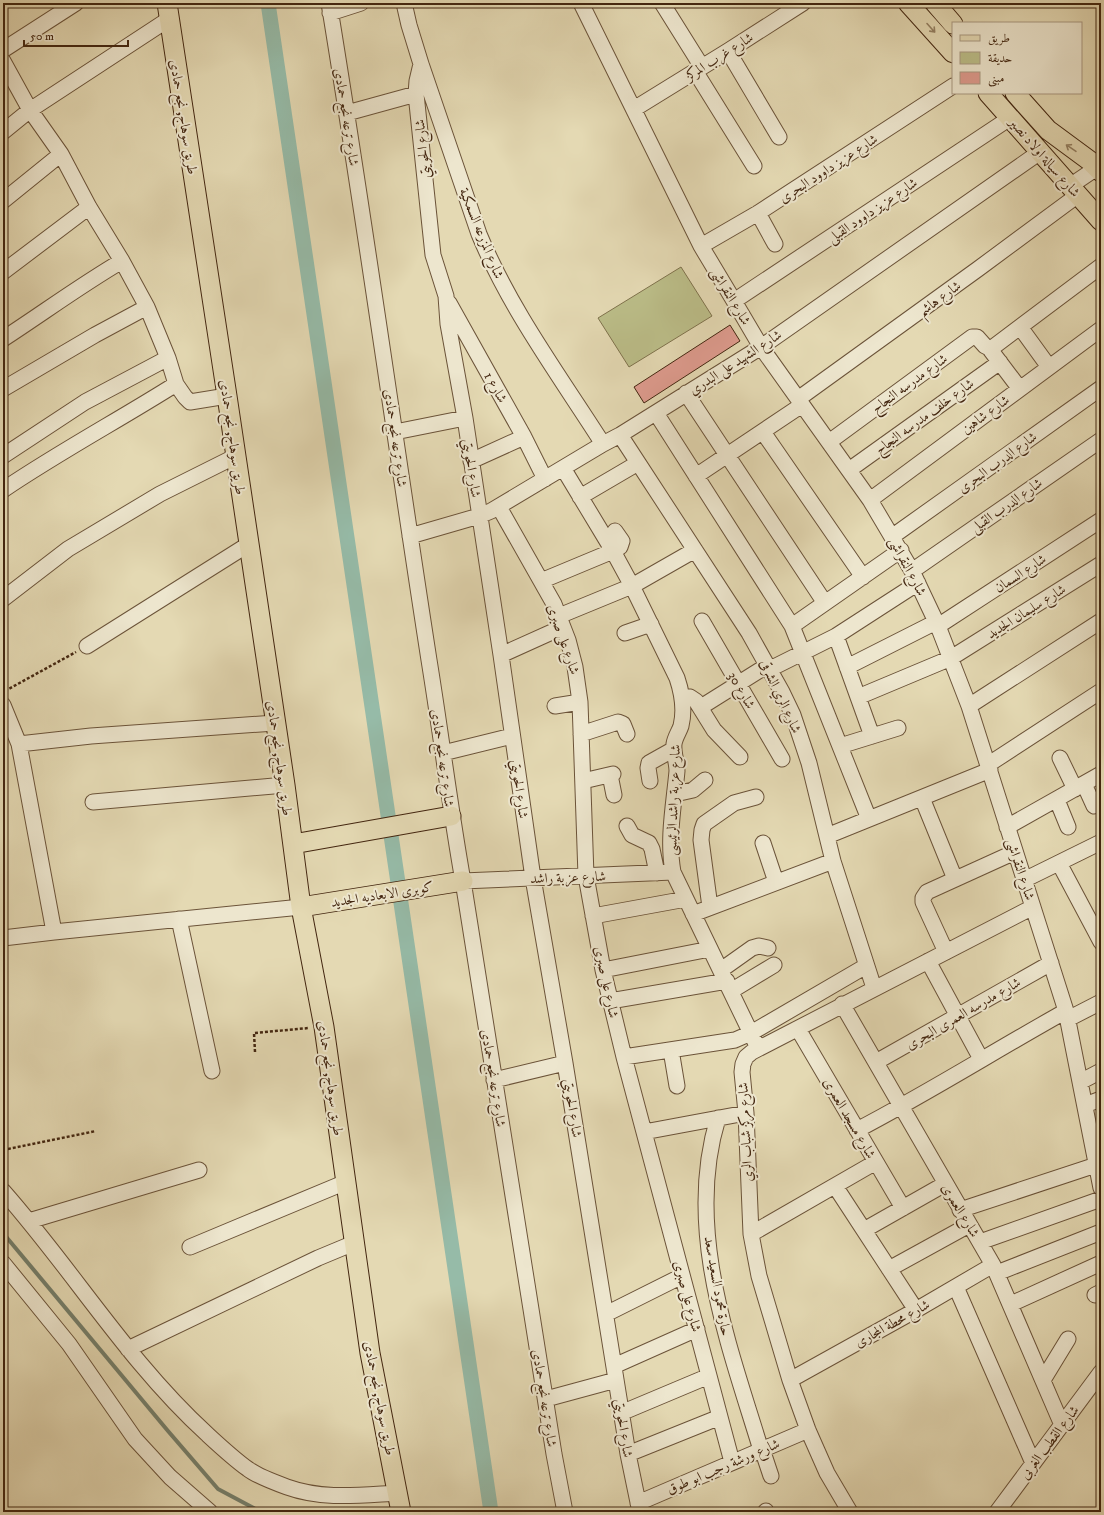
<svg xmlns="http://www.w3.org/2000/svg" width="1104" height="1515" font-family="'IM FELL DW Pica',Amiri,serif">
	<style>
		.green { fill: #bbbd88; stroke: #7f724c }
		.lines { fill: none; stroke-linecap: round; stroke-linejoin: round }
		.stream { stroke: #757f6b; stroke-width: 4 }
		.canal { stroke: #96bba8; stroke-width: 15 }
		.building { fill: #de9b8e; stroke: #432610 }
		.minor-casing { stroke: #6b5339; stroke-width: 17 }
		.major-casing { stroke: #432610; stroke-width: 21 }
		.path { stroke: #432610; stroke-width: 2.5; stroke-dasharray: 3 2; stroke-linecap: butt }
		.minor { stroke: #ede6ce; stroke-width: 15 }
		.major { stroke: #e4d9b3; stroke-width: 19 }
		.oneway { stroke: #948062 }
		.labels { text-anchor: middle; stroke-width: 4; stroke-linejoin: round; paint-order: stroke }
		.street-label { font-size: 14px; fill: #432610; stroke: #ede6ce }
	</style>
	<rect width="100%" height="100%" fill="#e4d9b3"/>
	<filter id="stains"><feTurbulence type="fractalNoise" baseFrequency=".005" numOctaves="4"/><feColorMatrix values="0 0 0 0 .2 0 0 0 0 .09 0 0 0 0 .02 0 0 0 .5 -.17"/></filter>
	<radialGradient id="worn" r=".72"><stop offset=".6" stop-color="#630" stop-opacity="0"/><stop offset="1" stop-color="#630" stop-opacity=".3"/></radialGradient>
	<path class="green" d="M681,267L712,316L629,367L598,318Z"/>
	<g class="lines">
		<path class="stream" d="M3,1233L168,1431L218,1489L261,1512"/>
		<path class="canal" d="M268,3L491,1512"/>
	</g>
	<path class="building" d="M730,325L740,341L644,403L634,387Z"/>
	<g class="lines">
		<g class="minor-casing">
			<path id="minor" d="M329,3C365,222 395,441 429,660C441,734 450,808 463,881L554,1454L565,1512
				M404,3L409,25L421,64L479,234C510,309 559,375 603,444
				M581,3L701,246L734,301L761,347L870,500L912,571L938,626L969,706L1066,1011L1101,1188
				M662,3L702,67
				M330,13L361,3
				M3,50L76,3
				M728,51L779,137
				M3,61L30,110L61,154L89,207L122,261L147,307L168,358L176,384
				M421,64L417,81L416,94L433,255L446,296L448,324L465,418L501,655L533,878L565,1063L628,1454L640,1512
				M695,71L754,166
				M634,109L728,51L803,3
				M347,113L416,94
				M3,132L30,110L169,19
				M1070,186L1101,165
				M3,201L61,154
				M758,213L775,244
				M701,246L758,213L953,86
				M3,272L89,207
				M734,301L1010,118
				M449,303L524,437L545,479
				M1020,327L1049,367
				M3,339C43,313 81,285 122,261
				M989,348H992L1101,266
				M3,389L95,335L147,307
				M686,393L825,603
				M798,399L978,269L1078,195
				M656,413L792,626L869,819
				M395,432L465,418
				M763,432L863,577
				M620,435L749,633L782,692L793,715L809,763L833,861L874,988
				M829,442L972,337H977L985,346L989,348L1020,389
				M3,456L85,402L168,358
				M471,461L524,437
				M563,468L613,551L632,586L677,678C682,693 685,710 681,726C679,732 675,737 674,744C673,753 677,762 677,771C674,804 667,839 673,872L758,1048
				M849,470L1000,362
				M696,476L802,405
				M3,490C59,452 119,420 176,384L185,397L190,402L227,396
				M580,497L638,463
				M870,500L1101,329
				M499,507L554,604L568,640L575,667L580,702L586,876L603,970L624,1057L732,1462
				M410,536L479,516L491,511L603,444L620,435L761,347L1040,152
				M893,536L1101,388
				M912,571L1101,440
				M541,581L613,551L620,547L622,541L615,531
				M3,599L68,549L160,494L236,456
				M559,616L632,586L695,550
				M702,621L782,759
				M792,626L901,550
				M938,626L1101,520
				M625,633L651,624
				M836,636L872,736
				M87,646L249,544
				M501,655L563,627
				M847,667L936,622
				M770,669L836,636L918,583
				M682,696L690,697L696,701L714,730L740,757
				M858,697L951,658L1101,564
				M3,705L19,744L54,932
				M555,706L580,702
				M969,706L1101,621
				M701,707L768,665
				M581,734L618,722L623,724L627,734
				M19,744L91,736L275,723
				M840,746L898,728
				M443,753L512,736
				M1060,758L1075,789
				M989,764L1101,691
				M610,775L614,795
				M583,781L613,774
				M650,781L648,768L649,763L674,749
				M1084,784L1094,806
				M675,794L693,790L705,780
				M922,798L955,879
				M1057,800L1068,827
				M93,802L285,785
				M627,826L632,835L649,843L652,849L657,873
				M1007,827L1101,774
				M827,836L990,770
				M763,843L776,882
				M1059,863L1101,942
				M1024,880L1101,842
				M463,881L673,872
				M710,907L701,840L702,830L704,824L734,803L756,797
				M693,914L833,861
				M593,916L686,899
				M179,919L212,1071
				M3,938L54,932L301,907
				M946,952L923,902V898L927,892L1015,852
				M928,961L981,1059
				M603,970L710,949
				M721,970L752,948L759,946L768,948
				M731,991L774,965
				M610,1001L727,981
				M842,1004L993,1265L1062,1425
				M1068,1019L1101,1002
				M798,1029L903,1208
				M671,1050L677,1086
				M624,1057L735,1040L751,1033L866,966
				M876,1062L1051,963
				M494,1080L565,1063
				M1080,1082L1101,1071
				M1085,1105L1101,1099
				M718,1118C684,1229 729,1345 761,1450
				M857,1130C928,1093 996,1050 1066,1011
				M644,1132L746,1113
				M835,1186L916,1310
				M3,1191C73,1270 128,1362 207,1434C220,1446 234,1459 248,1469C257,1476 276,1483 287,1487C323,1500 360,1495 398,1493
				M960,1210L1096,1165
				M29,1221L199,1170
				M864,1230L945,1184
				M751,1234L876,1162
				M980,1242L1101,1199
				M190,1247L346,1182
				M3,1263L69,1344L135,1439L170,1477L210,1512
				M889,1269L969,1225
				M997,1273L1101,1232
				M956,1287L1033,1463
				M1095,1295L1101,1292
				M1011,1304L1101,1263
				M606,1314L682,1276
				M128,1349L318,1258L354,1243
				M614,1366L697,1329
				M790,1380L916,1310L993,1265
				M1043,1380L1068,1339
				M546,1399L616,1380
				M621,1413L709,1376
				M762,1449L771,1476
				M628,1454L720,1417
				M638,1503L808,1430
				M765,1512L766,1511
				M850,1512L827,1473L808,1430L790,1380L759,1276L751,1234L746,1113L742,1072L743,1064L746,1057L752,1052L1033,907
				M997,1512L1101,1372"/>
		</g>
		<g class="major-casing">
			<path id="major" d="M167,3L227,396L285,785L301,907L324,1027L370,1353L401,1512
				M908,3L953,53
				M935,3L953,24
				M988,93L1101,221
				M1015,93L1048,130L1090,161L1101,172
				M293,844L451,816
				M301,907L463,881"/>
		</g>
		<path class="path" d="M5,691L76,652
			M255,1052L254,1033L309,1028
			M3,1150L96,1131"/>
		<use href="#minor" class="minor"/>
		<use href="#major" class="major"/>
	</g>
	<defs><path id="oneway-shaft" d="M-6 0H5M1.5-3L5.5 0L1.5 3" fill="none" stroke-width="1.6" stroke-linecap="round" stroke-linejoin="round"/></defs>
	<g class="oneway">
		<use href="#oneway-shaft" transform="translate(931 28) rotate(48)"/>
		<use href="#oneway-shaft" transform="translate(1071 148) rotate(-146)"/>
	</g>
	<g class="labels">
		<g class="street-label">
			<text transform="translate(719 56) rotate(-32)" y="5">شارع غرب المركز</text>
			<text transform="translate(184 117) rotate(81)" y="5">طريق سوهاج, نجع حمادى</text>
			<text transform="translate(347 117) rotate(81)" y="5">شارع ترعه نجع حمادى</text>
			<text transform="translate(422 149) rotate(-96)" y="5">شارع الحويتي</text>
			<text transform="translate(1045 157) rotate(49)" y="5">شارع سيالة اولاد نصير</text>
			<text transform="translate(828 168) rotate(-33)" y="5">شارع عزيز داوود البحرى</text>
			<text transform="translate(872 210) rotate(-34)" y="5">شارع عزيز داوود القبلى</text>
			<text transform="translate(482 233) rotate(68)" y="5">شارع المزرعه السمكية</text>
			<text transform="translate(731 296) rotate(59)" y="5">شارع النقراشى</text>
			<text transform="translate(939 298) rotate(-36)" y="5">شارع هاشم</text>
			<text transform="translate(735 362) rotate(-33)" y="5">شارع الشهيد على البدري</text>
			<text transform="translate(909 383) rotate(-36)" y="5">شارع مدرسه النجاح</text>
			<text transform="translate(496 387) rotate(61)" y="5">شارع 1</text>
			<text transform="translate(985 414) rotate(-36)" y="5">شارع شاهين</text>
			<text transform="translate(924 416) rotate(-36)" y="5">شارع خلف مدرسه النجاح</text>
			<text transform="translate(233 437) rotate(82)" y="5">طريق سوهاج, نجع حمادى</text>
			<text transform="translate(396 438) rotate(82)" y="5">شارع ترعه نجع حمادى</text>
			<text transform="translate(997 462) rotate(-36)" y="5">شارع الدرب البحرى</text>
			<text transform="translate(472 468) rotate(81)" y="5">شارع الحويتي</text>
			<text transform="translate(1006 505) rotate(-35)" y="5">شارع الدرب القبلى</text>
			<text transform="translate(908 566) rotate(62)" y="5">شارع النقراشى</text>
			<text transform="translate(1020 573) rotate(-33)" y="5">شارع السمان</text>
			<text transform="translate(1026 611) rotate(-32)" y="5">شارع سليمان الجديد</text>
			<text transform="translate(564 639) rotate(71)" y="5">شارع على صبرى</text>
			<text transform="translate(742 690) rotate(60)" y="5">شارع 30</text>
			<text transform="translate(781 696) rotate(65)" y="5">شارع الري الشرقى</text>
			<text transform="translate(280 758) rotate(82)" y="5">طريق سوهاج, نجع حمادى</text>
			<text transform="translate(443 758) rotate(82)" y="5">شارع ترعه نجع حمادى</text>
			<text transform="translate(520 789) rotate(82)" y="5">شارع الحويتي</text>
			<text transform="translate(673 800) rotate(-88)" y="5">شارع عزبة راشد الرئيسى</text>
			<text transform="translate(1021 869) rotate(72)" y="5">شارع النقراشى</text>
			<text transform="translate(568 877) rotate(-2)" y="5">شارع عزبة راشد</text>
			<text transform="translate(382 894) rotate(-9)" y="5">كوبرى الابعاديه الجديد</text>
			<text transform="translate(607 982) rotate(78)" y="5">شارع على صبرى</text>
			<text transform="translate(963 1013) rotate(-30)" y="5">شارع مدرسه العمرى البحرى</text>
			<text transform="translate(331 1078) rotate(82)" y="5">طريق سوهاج, نجع حمادى</text>
			<text transform="translate(494 1078) rotate(81)" y="5">شارع ترعه نجع حمادى</text>
			<text transform="translate(573 1108) rotate(81)" y="5">شارع الحويتي</text>
			<text transform="translate(850 1118) rotate(60)" y="5">شارع مسجد العمرى</text>
			<text transform="translate(745 1132) rotate(-93)" y="5">شارع مركز شباب الري</text>
			<text transform="translate(961 1210) rotate(59)" y="5">شارع العمرى</text>
			<text transform="translate(718 1286) rotate(80)" y="5">حارة محمود السعيد سعد</text>
			<text transform="translate(688 1296) rotate(75)" y="5">شارع على صبرى</text>
			<text transform="translate(892 1323) rotate(-29)" y="5">شارع محطة المجارى</text>
			<text transform="translate(380 1398) rotate(79)" y="5">طريق سوهاج, نجع حمادى</text>
			<text transform="translate(545 1398) rotate(81)" y="5">شارع ترعه نجع حمادى</text>
			<text transform="translate(624 1428) rotate(81)" y="5">شارع الحويتي</text>
			<text transform="translate(1049 1442) rotate(-53)" y="5">شارع القطب الغربى</text>
			<text transform="translate(723 1466) rotate(-23)" y="5">شارع ورشة رجب ابو طوق</text>
		</g>
	</g>
	<rect width="1104" height="1515" fill="none" stroke="#e4d9b3" stroke-width="16"/>
	<rect x="4" y="4" width="1096" height="1507" fill="none" stroke="#432610" stroke-width="2"/>
	<rect x="8" y="8" width="1088" height="1499" fill="none" stroke="#432610"/>
	<rect x="952" y="22" width="130" height="72" fill="#ede6ce" stroke="#a99982"/>
	<rect x="960" y="35" width="20" height="6" fill="#e4d9b3" stroke="#a99982"/>
	<text x="988" y="42" font-size="12" fill="#432610">طريق</text>
	<rect x="960" y="52" width="20" height="12" fill="#bbbd88" stroke="#a99982"/>
	<text x="988" y="62" font-size="12" fill="#432610">حديقة</text>
	<rect x="960" y="72" width="20" height="12" fill="#de9b8e" stroke="#a99982"/>
	<text x="988" y="82" font-size="12" fill="#432610">مبنى</text>
	<path d="M24 40v6h104v-6" fill="none" stroke="#432610" stroke-width="2"/>
	<text x="30" y="40" font-size="12" fill="#432610" stroke="#ede6ce" stroke-width="3" paint-order="stroke">50 m</text>
	<rect width="100%" height="100%" filter="url(#stains)"/>
	<rect width="100%" height="100%" fill="url(#worn)"/>
</svg>
